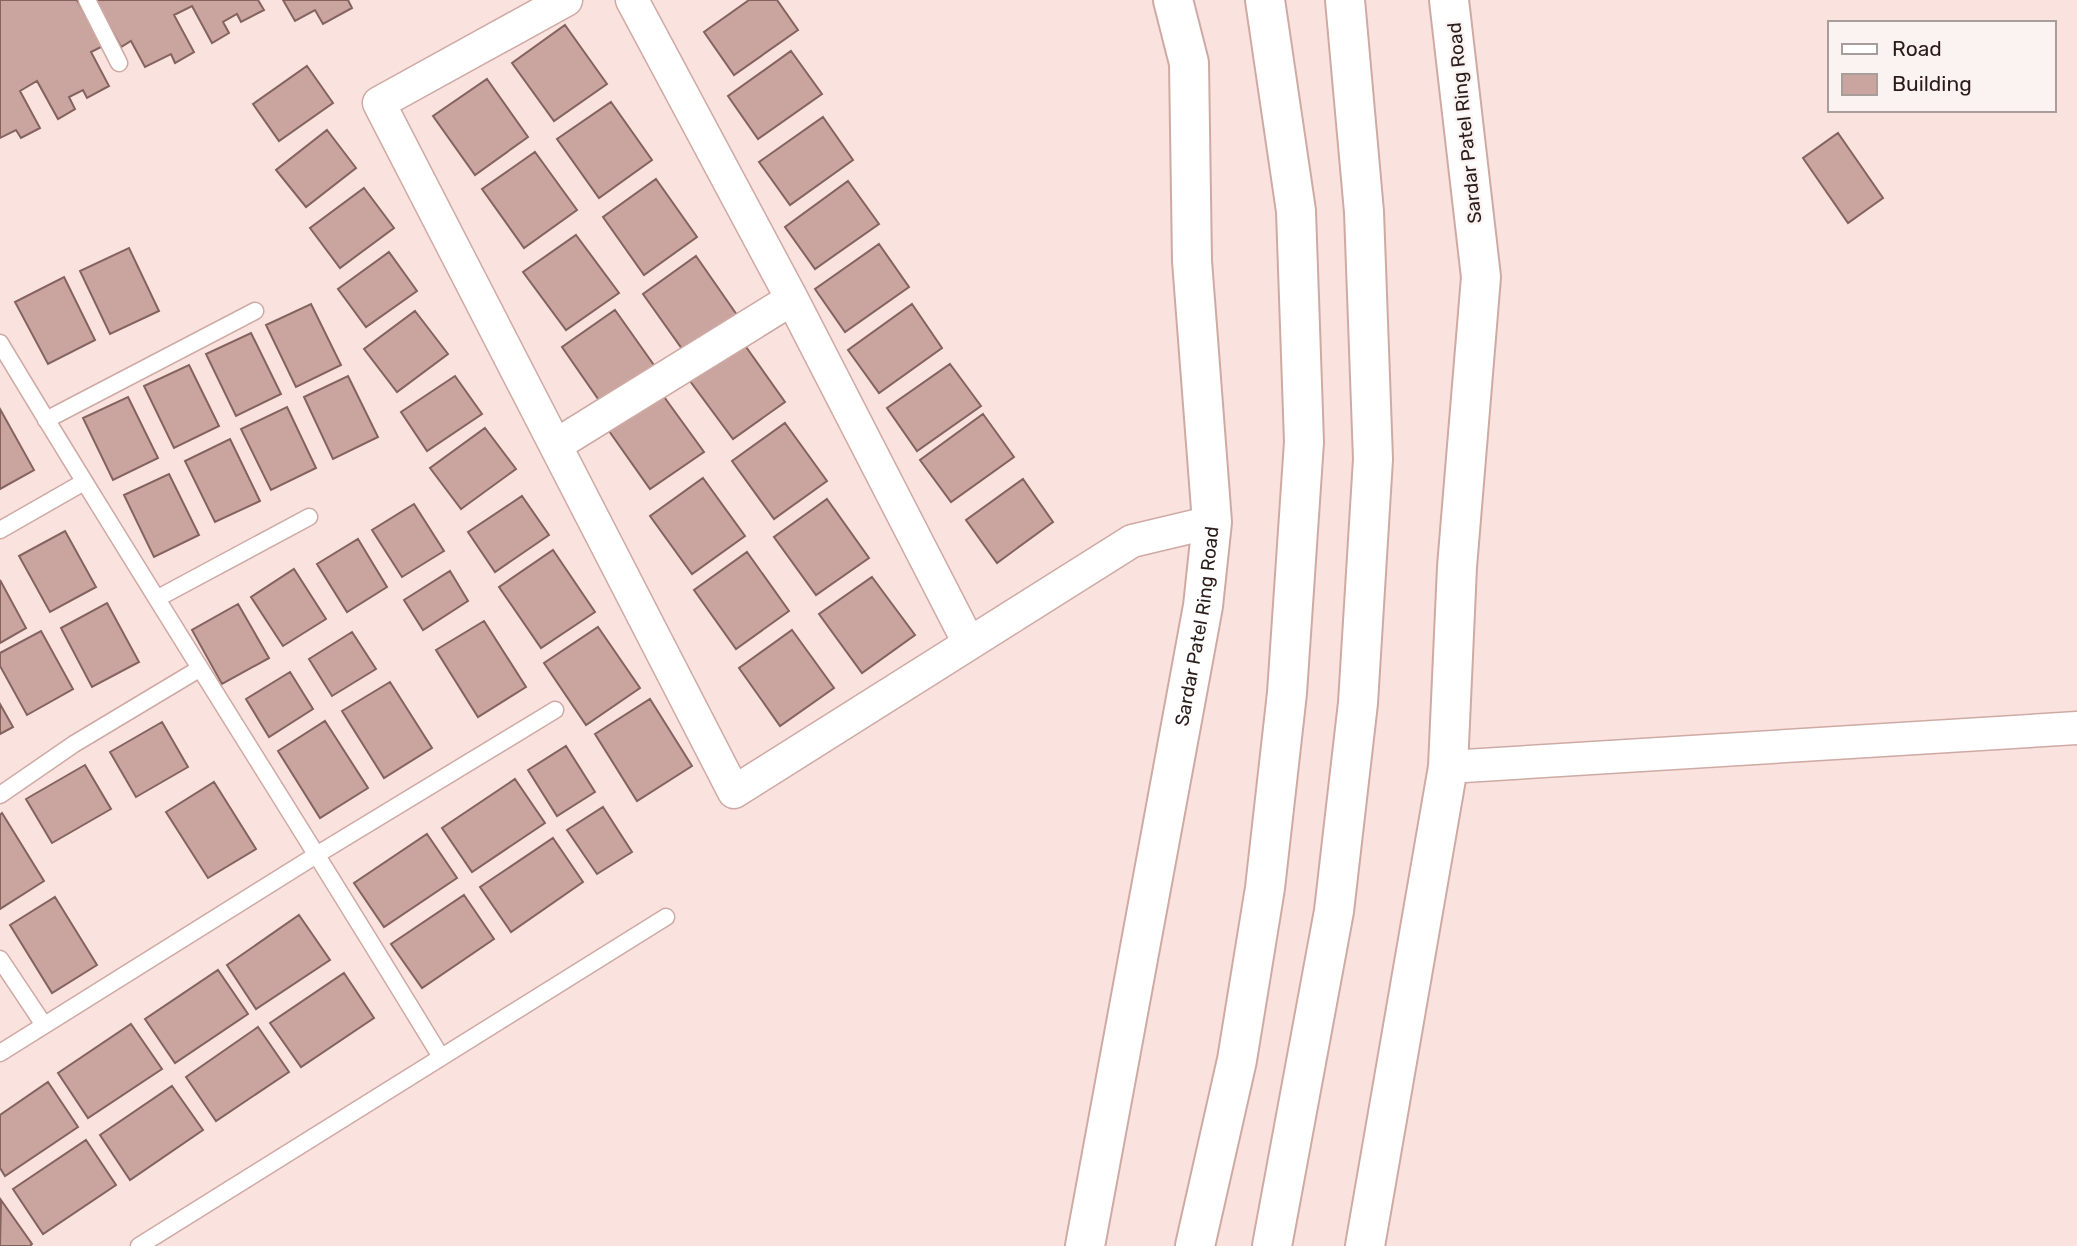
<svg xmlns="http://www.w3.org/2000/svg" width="2077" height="1246" font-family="Rubik,sans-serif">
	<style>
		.building { fill: #caa59f; stroke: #84635e; stroke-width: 2 }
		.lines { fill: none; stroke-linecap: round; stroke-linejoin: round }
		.service-casing { stroke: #cfaaa4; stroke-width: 19 }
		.minor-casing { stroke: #cfaaa4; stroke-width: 35 }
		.tertiary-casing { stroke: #cfaaa4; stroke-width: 42 }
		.trunk-casing { stroke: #cfaaa4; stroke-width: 42 }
		.service { stroke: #fff; stroke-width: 16 }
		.minor { stroke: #fff; stroke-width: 32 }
		.tertiary { stroke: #fff; stroke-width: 38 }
		.trunk { stroke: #fff; stroke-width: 38 }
		.labels { text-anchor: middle; stroke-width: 5; stroke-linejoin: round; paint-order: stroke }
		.street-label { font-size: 19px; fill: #291c19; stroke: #fbf3f2 }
	</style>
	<rect width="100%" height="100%" fill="#fae2de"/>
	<path class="building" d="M0,0H77L103,46L91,52L109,86L87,98L83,90L69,97L75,109L58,119L37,81L20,91L40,128L21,138L16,130L0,138Z
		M95,0H258L264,10L241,22L237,14L223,22L229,33L212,43L192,6L174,15L194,52L175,63L171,54L145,67L131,41L121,47Z
		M283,0H348L352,8L323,24L315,10L295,21Z
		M749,0H777L798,30L734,75L704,32Z
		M565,25L607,84L554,121L512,63Z
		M791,51L822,94L758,139L728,96Z
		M307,66L333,103L279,141L253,104Z
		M487,79L528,137L475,175L433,116Z
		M611,102L652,160L599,198L557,139Z
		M823,117L853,160L790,205L759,162Z
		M327,130L356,168L306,207L276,170Z
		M1838,133L1883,198L1848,223L1803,158Z
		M535,152L577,210L524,248L482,189Z
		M656,179L697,237L644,275L603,217Z
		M848,181L879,224L815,269L785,227Z
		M364,188L394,228L340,268L310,228Z
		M576,235L619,293L566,330L523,272Z
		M879,244L909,287L845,332L815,289Z
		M129,248L159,311L110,334L80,271Z
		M389,252L417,291L366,327L338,289Z
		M696,256L737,315L685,353L643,294Z
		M64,277L95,340L48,364L15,302Z
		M311,304L341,365L296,387L266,325Z
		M912,304L942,348L879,393L848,350Z
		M615,310L656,368L603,406L562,347Z
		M415,311L448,354L397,392L364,349Z
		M251,333L281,394L236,416L206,354Z
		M744,344L785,402L733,439L690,381Z
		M950,364L981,406L917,451L887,408Z
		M189,365L219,426L174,448L144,386Z
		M348,376L378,437L333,459L304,397Z
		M455,376L482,414L427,451L401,412Z
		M662,394L704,452L650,489L609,431Z
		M128,397L158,458L113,480L83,418Z
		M287,407L316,468L271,490L241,429Z
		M0,409L34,470L0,489Z
		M983,414L1014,457L951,502L920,460Z
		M785,423L827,481L774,519L732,461Z
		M485,428L516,469L461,509L430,468Z
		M230,439L260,501L215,522L185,461Z
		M169,474L199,535L154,557L124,495Z
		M703,478L745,536L692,574L650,516Z
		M1023,479L1053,522L997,563L966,520Z
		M522,496L549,535L495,572L468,532Z
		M827,499L869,558L816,595L774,537Z
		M414,504L444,551L402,577L372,530Z
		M65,531L96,587L50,612L19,556Z
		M358,539L387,587L347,612L317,564Z
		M553,550L595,612L541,648L499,587Z
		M747,552L789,611L736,649L694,590Z
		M294,569L326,619L283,646L251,597Z
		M450,571L468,601L423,630L404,600Z
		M872,577L915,635L862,673L819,614Z
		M0,580L26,628L0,643Z
		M107,603L139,662L92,687L61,628Z
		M238,604L269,658L222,684L192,630Z
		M484,621L526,687L478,717L436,650Z
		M598,627L640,688L586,725L544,663Z
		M792,630L834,688L780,726L739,668Z
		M41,631L73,689L27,715L0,666V653Z
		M352,632L376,669L332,696L309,659Z
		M290,672L313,709L269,737L246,699Z
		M390,682L432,748L384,778L342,711Z
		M650,699L692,766L637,801L595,734Z
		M0,704L13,727L0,734Z
		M325,721L368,788L320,818L278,751Z
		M162,722L188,767L136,797L110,752Z
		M566,746L595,792L557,816L528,770Z
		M85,765L111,809L52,843L26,799Z
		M515,779L545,823L472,872L442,828Z
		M214,782L256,849L208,878L166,812Z
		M603,807L632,852L597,874L567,830Z
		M2,813L44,881L0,909V815Z
		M427,834L457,878L384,927L354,883Z
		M553,838L583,882L511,932L480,887Z
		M464,895L494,939L422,988L391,944Z
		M55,897L97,965L52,993L10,925Z
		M299,915L330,960L256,1009L227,965Z
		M218,970L248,1014L175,1063L145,1019Z
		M344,973L374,1018L301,1067L270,1023Z
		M131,1024L162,1069L88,1118L58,1073Z
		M258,1027L289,1072L216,1121L186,1077Z
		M48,1082L78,1127L5,1176L0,1168V1115Z
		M172,1086L203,1130L130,1180L100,1135Z
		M86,1140L116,1185L43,1234L13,1189Z
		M1,1200L32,1244L30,1246H0Z"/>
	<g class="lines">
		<g class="service-casing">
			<path id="service" d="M87,0L119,63
				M0,343C144,583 296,818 441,1057
				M46,420L255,311
				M0,530L84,482
				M158,598L309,517
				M0,795L74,744L199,669
				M0,959L44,1025
				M0,1053L318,854L555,710
				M139,1246L666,917"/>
		</g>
		<g class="minor-casing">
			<path id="minor" d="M566,0L379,103L734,792L1132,541L1212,522
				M632,0L792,299L969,643
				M556,445L792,299
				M1448,767L2077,728"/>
		</g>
		<g class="tertiary-casing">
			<g id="tertiary">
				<path id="s1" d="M1085,1246L1203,606L1212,522L1192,261L1189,63L1173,0"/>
				<path d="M1365,1246L1448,767L1457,567L1481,277L1449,0"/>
			</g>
		</g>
		<g class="trunk-casing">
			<path id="trunk" d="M1195,1246L1237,1060L1265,888L1287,693L1304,442L1296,211L1265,0
				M1272,1246L1334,911L1358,703L1373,459L1364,212L1345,0"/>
		</g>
		<use href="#service" class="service"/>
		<use href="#minor" class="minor"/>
		<use href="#tertiary" class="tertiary"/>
		<use href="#trunk" class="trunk"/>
	</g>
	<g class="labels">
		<g class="street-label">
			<text transform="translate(1464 123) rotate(-96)" y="7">Sardar Patel Ring Road</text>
			<text dy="7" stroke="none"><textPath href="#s1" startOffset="630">Sardar Patel Ring Road</textPath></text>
		</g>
	</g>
	<rect x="1828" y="21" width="228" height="91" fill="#fbf3f2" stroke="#a79d9b" stroke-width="2"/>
	<rect x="1842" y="44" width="35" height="10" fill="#ffffff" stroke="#a79d9b" stroke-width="2"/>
	<text x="1892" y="56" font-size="21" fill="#291c19">Road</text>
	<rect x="1842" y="74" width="35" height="21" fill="#caa59f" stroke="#a79d9b" stroke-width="2"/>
	<text x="1892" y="91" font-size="21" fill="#291c19">Building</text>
</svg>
